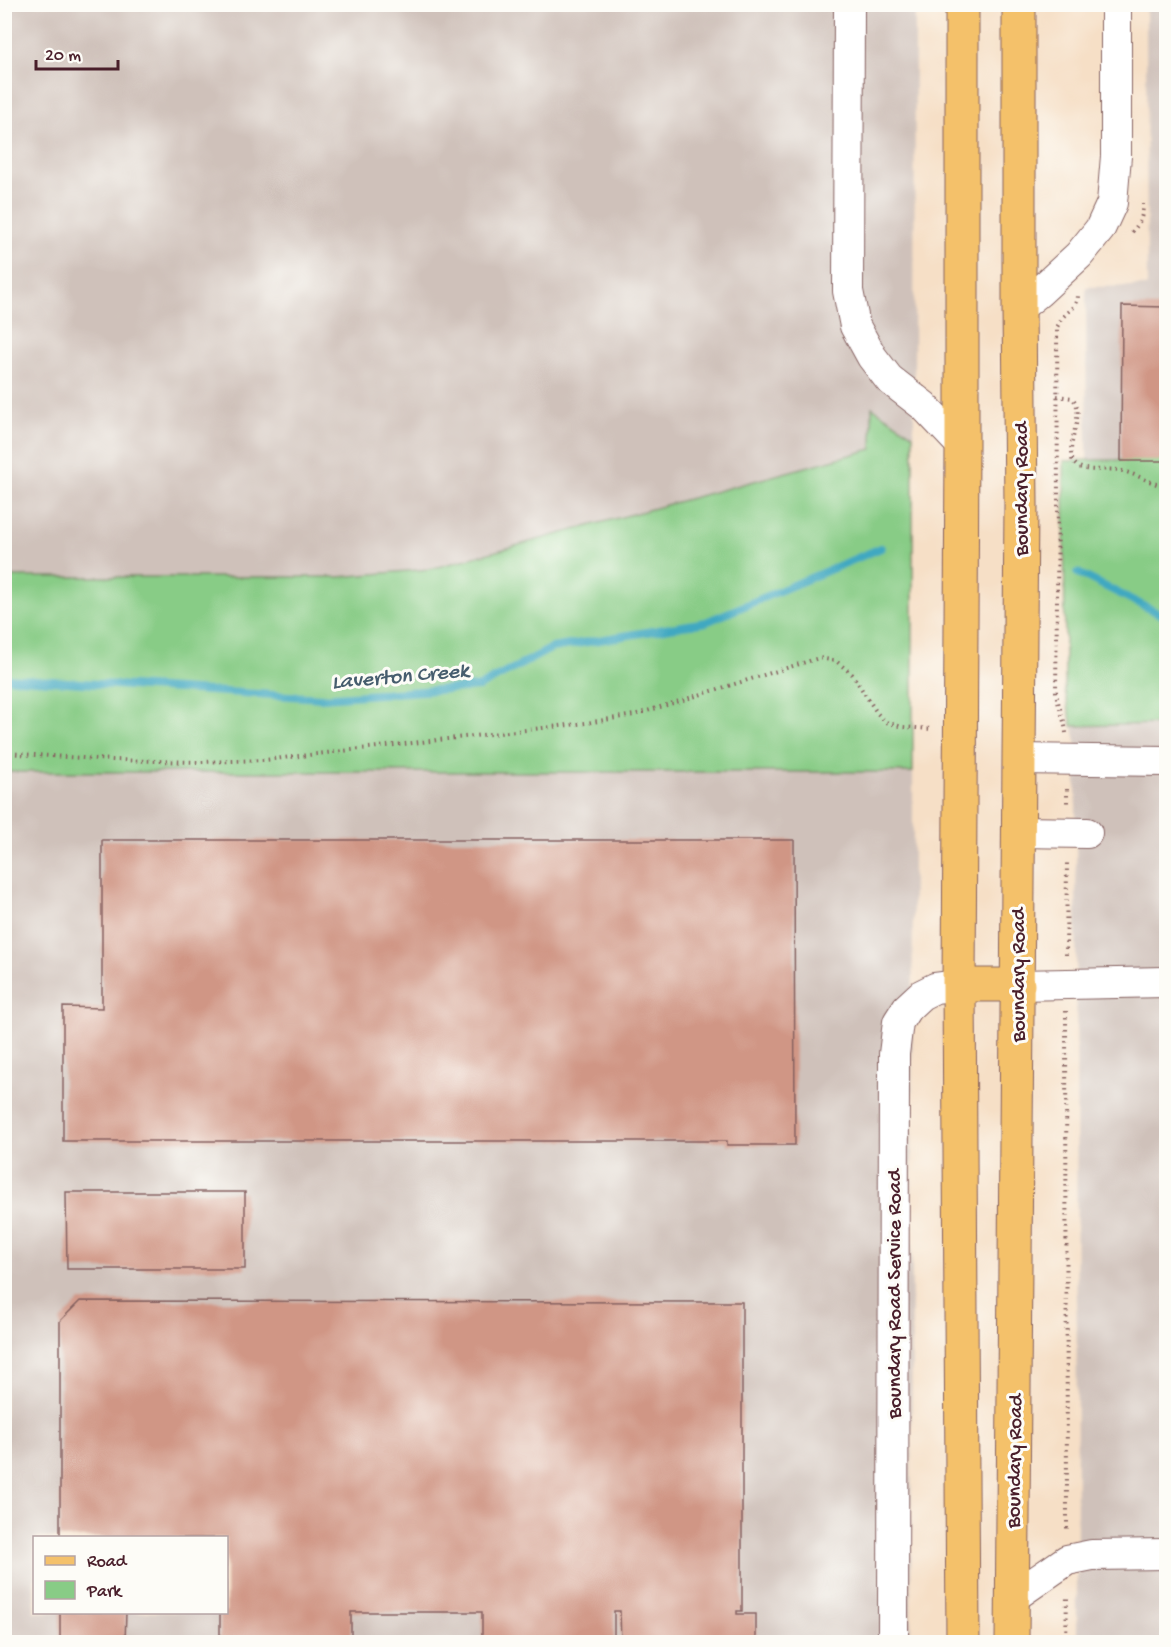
<svg xmlns="http://www.w3.org/2000/svg" width="1171" height="1647" font-family="'Gochi Hand',sans-serif">
	<style>
		.industrial { fill: #cfc1ba; fill-rule: evenodd }
		.green { fill: #88cc86; stroke: #697658; stroke-width: 1.5 }
		.lines { fill: none; stroke-linecap: round; stroke-linejoin: round }
		.stream { stroke: #41a8c1; stroke-width: 8 }
		.building { fill: #d09685 }
		.minor-casing { stroke: #866261; stroke-width: 32 }
		.major-casing { stroke: #866261; stroke-width: 35 }
		.path { stroke: #866261; stroke-width: 4; stroke-dasharray: 1.5 4.5; stroke-linecap: butt }
		.minor { stroke: #fff; stroke-width: 30 }
		.major { stroke: #f4c16b; stroke-width: 33 }
		.labels { text-anchor: middle; stroke-width: 6; stroke-linejoin: round; paint-order: stroke }
		.street-label { font-size: 21px; fill: #4a1f2b; stroke: #fdfcf7 }
		.water-label { font-size: 22px; font-style: italic; fill: #465d6e; stroke: #fdfcf7 }
	</style>
	<rect width="100%" height="100%" fill="#fdfcf7"/>
	<filter id="ink" filterUnits="userSpaceOnUse"><feTurbulence type="fractalNoise" baseFrequency=".0167" numOctaves="2"/><feDisplacementMap in="SourceGraphic" scale="12" xChannelSelector="R" yChannelSelector="G"/><feConvolveMatrix kernelMatrix="1 2 1 2 8 2 1 2 1" color-interpolation-filters="sRGB"/></filter>
	<filter id="wash" filterUnits="userSpaceOnUse"><feTurbulence type="fractalNoise" baseFrequency=".008" numOctaves="4" result="noise"/><feDisplacementMap in="SourceGraphic" scale="24" xChannelSelector="R" yChannelSelector="G"/><feGaussianBlur stdDeviation="1.35" result="paint"/><feColorMatrix in="noise" values="0 0 0 0 0 0 0 0 0 0 0 0 0 0 0 0 0 1.4 0 .05"/><feComposite in="paint" operator="in"/></filter>
	<g filter="url(#wash)">
		<rect width="100%" height="100%" fill="#f6dfc6"/>
		<path class="industrial" d="M5,5H915L911,1642H5ZM34,1538H226V1612H34Z
			M1146,5H1166V1642H1077L1076,741L1065,691L1064,461L1087,460L1086,287L1147,286Z"/>
		<path class="green" d="M872,407L913,435V772H5V577H339L430,569L872,449Z
			M1087,460H1166V724L1072,726L1065,691L1064,461Z"/>
		<g class="lines">
			<path class="stream" d="M1078,573L1166,617
				M4,678L322,698L479,687L552,648L706,622L881,548"/>
		</g>
		<g id="blocks">
			<path class="building" d="M1122,306L1166,307V461H1121Z
				M102,840H794L795,1145H727V1141H63V1007L102,1008Z
				M66,1192H245V1269H67Z
				M80,1301L742,1302V1611H737V1614H756V1639H752V1642H621L620,1611H614V1642H482V1612H351V1642H220V1612H226V1538H60V1321Z
				M60,1612H126L125,1642H60Z"/>
		</g>
	</g>
	<g filter="url(#ink)">
		<use href="#blocks" fill-opacity="0" stroke="#866261" stroke-width="1.5"/>
		<g class="lines">
			<g class="minor-casing">
				<path id="minor" d="M849,4L848,291L855,326L872,357L889,379L924,406L962,446
					M1019,308L1039,292L1079,255L1100,229L1112,203L1116,156V4
					M1018,759L1166,761
					M1018,832L1087,833
					M1018,985L1166,982
					M1012,1598L1067,1560L1092,1555L1166,1554
					M893,1642L894,1054L898,1022L907,1008L921,995L935,988L959,985"/>
			</g>
			<g class="major-casing">
				<path id="major" d="M962,4V446L959,985L963,1642
					M959,985H1018
					M1012,1642L1021,505L1019,308V4"/>
			</g>
			<path class="path" d="M1132,232C1140,223 1143,216 1143,204
				M1057,396L1072,398C1089,413 1060,450 1076,465C1086,473 1106,468 1118,470C1135,473 1150,483 1166,487
				M1066,733C1065,719 1058,707 1056,692L1058,503L1057,327C1059,324 1060,321 1062,318C1070,309 1078,308 1078,294
				M4,753L113,760L200,762L265,760L586,723L634,715L819,658L836,661L852,674L877,713L886,722L902,727L931,729
				M1067,789V805
				M1066,955L1067,861
				M1066,1011L1067,1531
				M1066,1642L1067,1596"/>
			<use href="#minor" class="minor"/>
			<use href="#major" class="major"/>
		</g>
	</g>
	<g class="labels">
		<g class="street-label">
			<text transform="translate(1020 489) rotate(-90)" y="7">Boundary Road</text>
			<text transform="translate(1017 975) rotate(-90)" y="7">Boundary Road</text>
			<text transform="translate(893 1294) rotate(-90)" y="7">Boundary Road Service Road</text>
			<text transform="translate(1013 1461) rotate(-89)" y="7">Boundary Road</text>
		</g>
		<g class="water-label">
			<text transform="translate(400 674) rotate(-5)" y="8">Laverton Creek</text>
		</g>
	</g>
	<rect width="1171" height="1647" fill="none" stroke="#fdfcf7" stroke-width="24"/>
	<rect x="33" y="1536" width="195" height="78" fill="#fdfcf7" stroke="#b5a4a5" stroke-width="1.5"/>
	<rect x="45" y="1556" width="30" height="9" fill="#f4c16b" stroke="#b5a4a5" stroke-width="1.5"/>
	<text x="87" y="1566" font-size="18" fill="#4a1f2b">Road</text>
	<rect x="45" y="1581" width="30" height="18" fill="#88cc86" stroke="#b5a4a5" stroke-width="1.5"/>
	<text x="87" y="1596" font-size="18" fill="#4a1f2b">Park</text>
	<path d="M36 60v9h82v-9" fill="none" stroke="#4a1f2b" stroke-width="3"/>
	<text x="45" y="60" font-size="18" fill="#4a1f2b" stroke="#fdfcf7" stroke-width="4.5" paint-order="stroke">20 m</text>
</svg>
